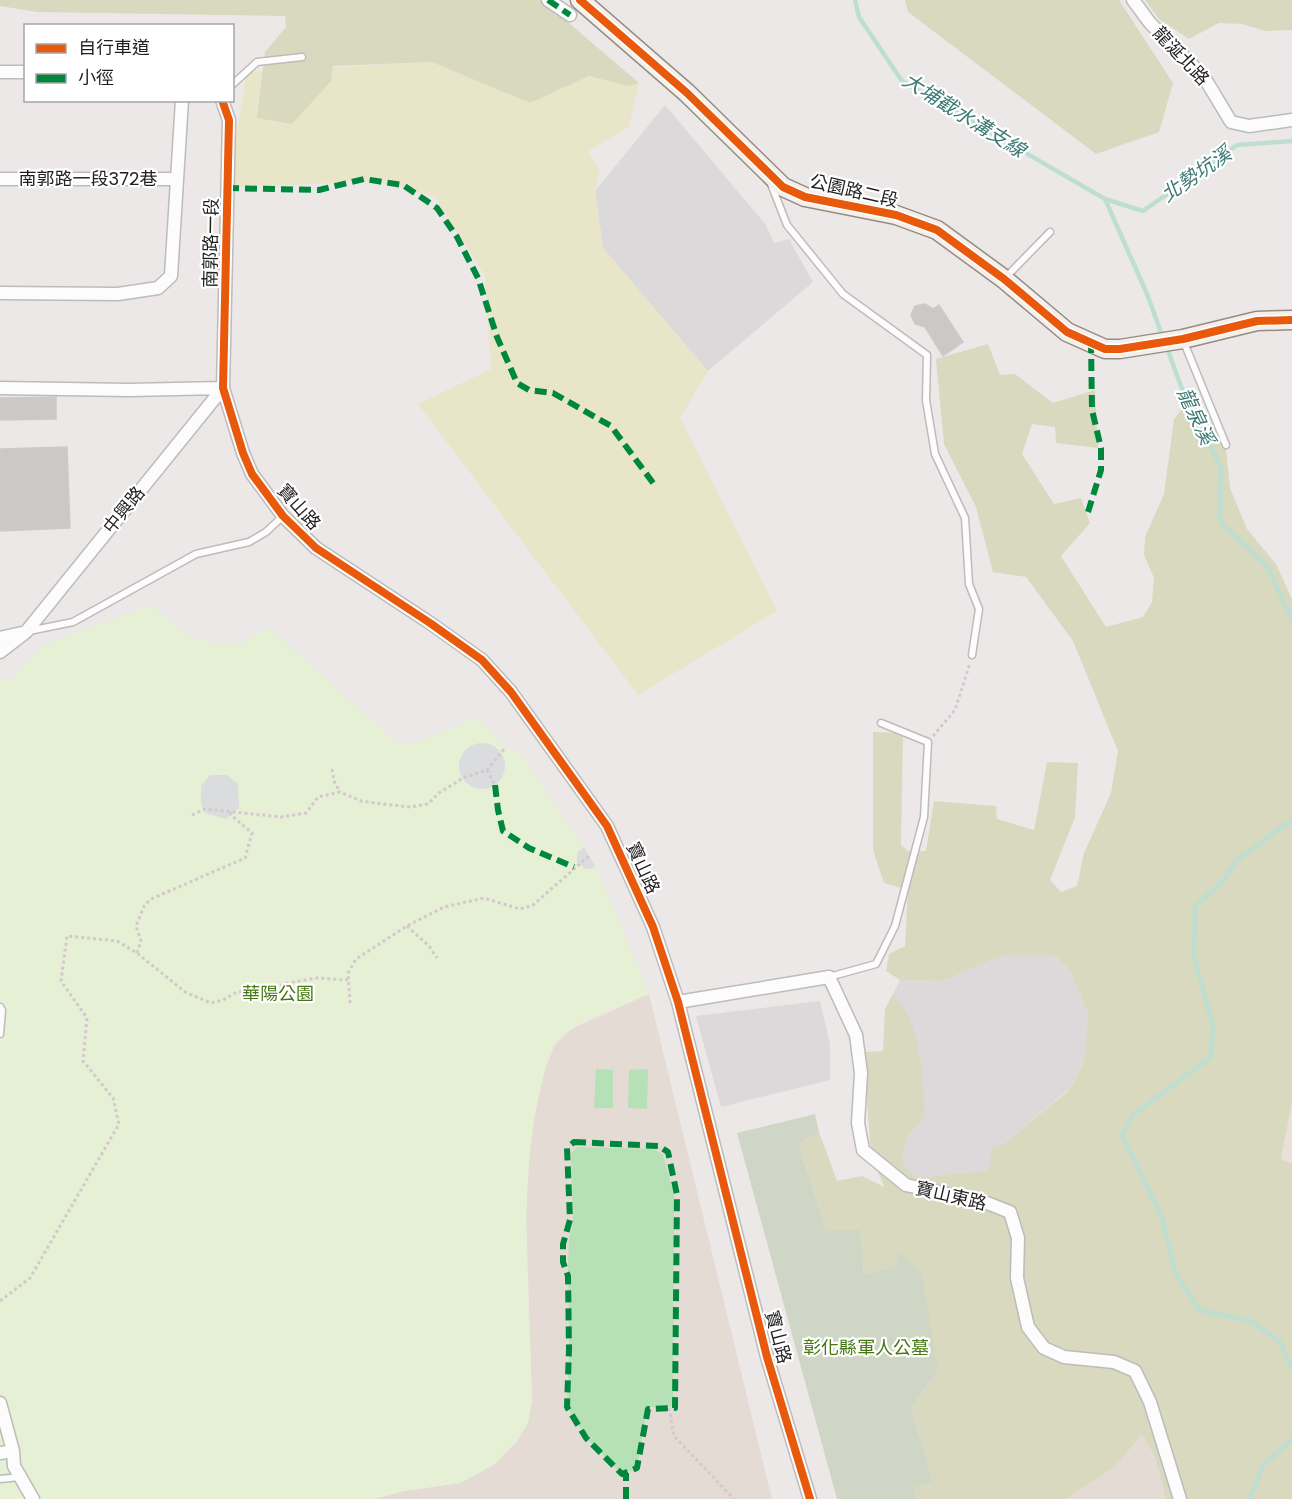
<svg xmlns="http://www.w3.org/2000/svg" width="1292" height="1499" font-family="Poppins,'Noto Sans TC',sans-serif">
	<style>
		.education { fill: #e5dbd5 }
		.religious { fill: #dbd9d9 }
		.farmland { fill: #e9e0d8 }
		.grass { fill: #e9e5c9 }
		.forest { fill: #d8d9bf }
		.cemetery { fill: #cfd6c5 }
		.park { fill: #e5f0d5 }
		.pitch { fill: #b6e0b5 }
		.plaza { fill: #dbdcde }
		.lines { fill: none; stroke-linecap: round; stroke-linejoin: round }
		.stream { stroke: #beded2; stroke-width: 4.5 }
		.building { fill: #ccc8c8; stroke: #d0c9ca; stroke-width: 1.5 }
		.lane-casing { stroke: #bdbbbb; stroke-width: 9 }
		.street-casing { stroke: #bdbbbb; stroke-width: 15 }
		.secondary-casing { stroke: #978b81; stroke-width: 21 }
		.path { stroke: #d6c7ce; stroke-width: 3; stroke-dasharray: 3 3; stroke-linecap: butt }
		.lane { stroke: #fcfcfc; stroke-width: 6 }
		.street { stroke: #fcfcfc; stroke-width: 12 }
		.secondary { stroke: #f3efeb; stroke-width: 18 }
		.quiet { stroke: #00873e; stroke-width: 6; stroke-dasharray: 12 6; stroke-linecap: butt }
		.cycleway-casing { stroke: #fff; stroke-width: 11 }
		.cycleway { stroke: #e8590c; stroke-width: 8 }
		.labels { text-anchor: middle; stroke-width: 4.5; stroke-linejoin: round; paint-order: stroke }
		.street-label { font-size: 18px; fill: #1f1f1f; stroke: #fff }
		.park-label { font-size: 18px; fill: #457813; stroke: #fff }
		.water-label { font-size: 20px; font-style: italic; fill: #3e7b76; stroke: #fff }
	</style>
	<rect width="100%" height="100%" fill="#ede8e8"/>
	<path class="education" d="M649,994L772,1499H373L404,1491L460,1483L495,1464L528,1423L532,1402L526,1212L531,1131L544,1073L554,1046L571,1029Z
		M1142,1433L1155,1457L1166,1499H1065L1115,1467Z"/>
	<path class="religious" d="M665,105L766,225L774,243L789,239L813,282L708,371L603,248L595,191Z
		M1004,955H1054L1072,973L1088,1015L1084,1062L1068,1090L1002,1145L989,1170L918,1178L904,1167L901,1150L908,1134L925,1117L893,994L900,980L941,981Z
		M820,1001L830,1044V1080L721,1107L696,1016Z"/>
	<path class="farmland" d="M1292,1103V1164L1281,1159Z"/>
	<path class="grass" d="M432,62L530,103L589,76L639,83L629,127L588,151L600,172L595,191L603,248L708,371L680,418L777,611L638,695L418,404L491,369L485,276L435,197L375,181L227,188L247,72Z"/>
	<path class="forest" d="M0,0H542L639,83L628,86L589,76L530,103L432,62L333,66L331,81L292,124L257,118L265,52L286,27L285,16L37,12L0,6Z
		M905,0H1119L1173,83L1159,132L1096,154L908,12Z
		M1145,0H1292V30L1265,31L1242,24L1219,23L1189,39L1159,19Z
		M988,344L1000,375L1015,374L1053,403L1095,390L1098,448L1056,443L1055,427L1032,424L1022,454L1054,504L1081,498L1090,523L1061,556L1106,627L1143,617L1152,602L1154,578L1144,555L1145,537L1164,494L1174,419L1190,398L1226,449L1230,488L1247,529L1276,564L1292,599V1103L1281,1159L1292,1164V1499H1166L1155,1457L1142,1434L1115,1467L1065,1499H916L913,1487L933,1482L911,1407L938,1371L897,1253L896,1265L864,1275L860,1231H826L799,1142L819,1132L837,1181L862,1176L884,1187L871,1154L864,1061L866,1052L883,1051L885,1009L893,994C923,1026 922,1076 925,1117C907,1135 900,1141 904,1167L918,1178L989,1170L993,1145H1002L1068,1091L1084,1062L1088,1015L1072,973L1054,955H1004L941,981L900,980L886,971L889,954L905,946L908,890L884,883L873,850V732L903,733L901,845L908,851H926L934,801L996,806L997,819L1034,830L1047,762L1078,763L1075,817L1050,880L1061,892L1077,886L1084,853L1111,793L1118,751L1073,641L1026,577L993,572L976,507L944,444L936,359Z"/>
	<path class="cemetery" d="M815,1114L819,1132L799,1143L826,1231L860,1230L864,1275L896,1265L897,1252L921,1271L938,1371L911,1407L933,1482L914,1487L916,1499H837L737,1133Z"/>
	<path class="park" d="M151,605L183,633L213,644L242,643L268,627L396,742L411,745L478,717L505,748L521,755L590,855L618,918L649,994C624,1005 568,1023 554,1046C546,1060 543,1079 539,1094C517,1195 530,1300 532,1402L528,1423L518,1440L495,1464L460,1483L404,1491L373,1499H0V680L14,678L41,646Z"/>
	<path class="pitch" d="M596,1069L613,1070V1108H594Z
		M648,1069L647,1109L628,1108L629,1070Z
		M578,1147L654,1149L663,1155L674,1195L673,1406L647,1407L637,1468L622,1474L586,1438L567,1407L569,1349L568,1262L569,1238L573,1224L571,1153Z"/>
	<path class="plaza" d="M459 766a23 23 0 1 1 46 0a23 23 0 1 1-46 0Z
		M210,775H227L238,784L239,808L226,819L205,813L201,804V786Z
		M584,847L595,866L593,868L585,869L577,861V853Z"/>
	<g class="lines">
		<path class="stream" d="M855,0L859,17L902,81L1105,199L1143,211L1237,145L1292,141
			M1105,199L1147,294L1163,338
			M1166,345L1186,400L1221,467L1220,522L1267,566L1292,620
			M1292,820L1237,860L1223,881L1195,906L1194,957L1213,1026L1211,1057L1133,1115L1122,1135L1162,1218L1176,1274L1199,1310L1251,1321L1280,1342L1292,1368
			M1250,1499L1262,1467L1292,1439"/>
	</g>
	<path class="building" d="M925,304L933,309L939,305L963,342L943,356L925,327L915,324L911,315L915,306Z
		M56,397V419L0,420V398Z
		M67,447L70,528L0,531V449Z"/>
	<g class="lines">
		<g class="lane-casing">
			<path id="lane" d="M232,85L257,62L302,57
				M771,184L787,225L843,294L927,355L926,400L935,454L965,518L969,584L979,609L972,655
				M1006,277L1050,232
				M1183,340L1226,445
				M29,631L73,622L196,554L249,542L266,532L283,516
				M829,977L876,964L895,926L924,817L928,742L881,723
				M0,1007L2,1010L0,1034
				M0,1479L20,1477"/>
		</g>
		<g class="street-casing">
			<path id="street" d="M548,0L570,15
				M1133,0L1150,23L1204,77L1231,122L1249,126L1292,120
				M0,72H26
				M222,100L229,120L223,388L243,453L252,474L283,516L316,548L430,623L482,660L511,692L607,826L653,927L678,1002L767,1357L810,1499
				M0,179H177
				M0,293L118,294L158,288L171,276L182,100
				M0,388L129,390L223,388
				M0,638L22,633
				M0,652L26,632L223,388
				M678,1002L829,977L856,1035L861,1073L858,1123L863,1150L906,1185L987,1203L1010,1212L1018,1238L1017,1278L1028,1327L1044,1348L1064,1357L1114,1362L1135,1371L1150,1402L1180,1499
				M0,1403L13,1451L14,1466L33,1499
				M0,1453L13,1451"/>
		</g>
		<g class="secondary-casing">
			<path id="secondary" d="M580,0L687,93L783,187L805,197L896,215L937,230L1004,279L1067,332L1105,349H1120L1183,339L1257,321L1292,320"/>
		</g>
		<path class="path" d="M933,736L955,710L970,663
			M332,769L334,781L340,792
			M487,770L495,785
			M192,815L205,809L281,817L306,813L318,797L340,792L361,801L383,804L411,807L428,804L439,793L463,778L487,770L505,748
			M407,926L429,946L437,958
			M137,953L141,941L136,926L144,906L151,899L245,858L252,833L231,815L230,812
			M350,1003L348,973L356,959L407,926L444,907L484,898L520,909L533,905L590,855
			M0,1301L30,1278L119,1124L113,1098L83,1061L87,1018L61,981L67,936L117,941L137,953L185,992L211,1003L223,1000L237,992L264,991L288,983L317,978L348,980
			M669,1408L674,1436L734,1499"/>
		<use href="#lane" class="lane"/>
		<use href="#street" class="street"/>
		<use href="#secondary" class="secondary"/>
		<path class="quiet" d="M548,0L570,15
			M227,188L319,190L364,179L403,185L437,208L457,237L478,278L497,337L517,383L529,390L553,393L611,426L656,487
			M1088,512L1101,470V448L1092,410L1091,343
			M495,785L498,810L503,831L529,848L574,867
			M574,1142L659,1146L668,1152L677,1195L675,1408L648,1409L637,1468L622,1474L586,1438L567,1407L569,1349L568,1276L563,1262V1244L570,1220L567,1148Z
			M626,1499V1473"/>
		<g class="cycleway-casing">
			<path id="cycleway" d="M580,0L687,93L783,187L805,197L896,215L937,230L1004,279L1067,332L1105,349H1120L1183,339L1257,321L1292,320
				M222,100L229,120L223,388L243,453L252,474L283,516L316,548L430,623L482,660L511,692L607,826L653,927L678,1002L767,1357L810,1499"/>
		</g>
		<use href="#cycleway" class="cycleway"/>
	</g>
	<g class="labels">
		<g class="street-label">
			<text transform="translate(1181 56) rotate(47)" y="6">龍涎北路</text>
			<text x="88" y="185">南郭路一段372巷</text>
			<text transform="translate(854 191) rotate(13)" y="6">公園路二段</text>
			<text transform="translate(211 243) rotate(-89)" y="6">南郭路一段</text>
			<text transform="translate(299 507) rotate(48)" y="6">寶山路</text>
			<text transform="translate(124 510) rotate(-51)" y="6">中興路</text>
			<text transform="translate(643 868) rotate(65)" y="6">寶山路</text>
			<text transform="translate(951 1196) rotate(13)" y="6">寶山東路</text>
			<text transform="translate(778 1337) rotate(75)" y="6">寶山路</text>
		</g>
		<g class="park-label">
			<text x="278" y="1000">華陽公園</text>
			<text x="866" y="1354">彰化縣軍人公墓</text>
		</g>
		<g class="water-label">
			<text transform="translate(964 115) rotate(32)" y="7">大埔截水溝支線</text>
			<text transform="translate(1196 174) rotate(-35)" y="7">北勢坑溪</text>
			<text transform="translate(1196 416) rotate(65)" y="7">龍泉溪</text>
		</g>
	</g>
	<rect x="24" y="24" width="210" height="78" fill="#ffffff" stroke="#a5a5a5" stroke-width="1.5"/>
	<rect x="36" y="44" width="30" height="9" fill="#e8590c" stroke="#a5a5a5" stroke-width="1.5"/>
	<text x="78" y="54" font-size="18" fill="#1f1f1f">自行車道</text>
	<rect x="36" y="74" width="30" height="9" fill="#00873e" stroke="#a5a5a5" stroke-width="1.5"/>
	<text x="78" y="84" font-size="18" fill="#1f1f1f">小徑</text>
</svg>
